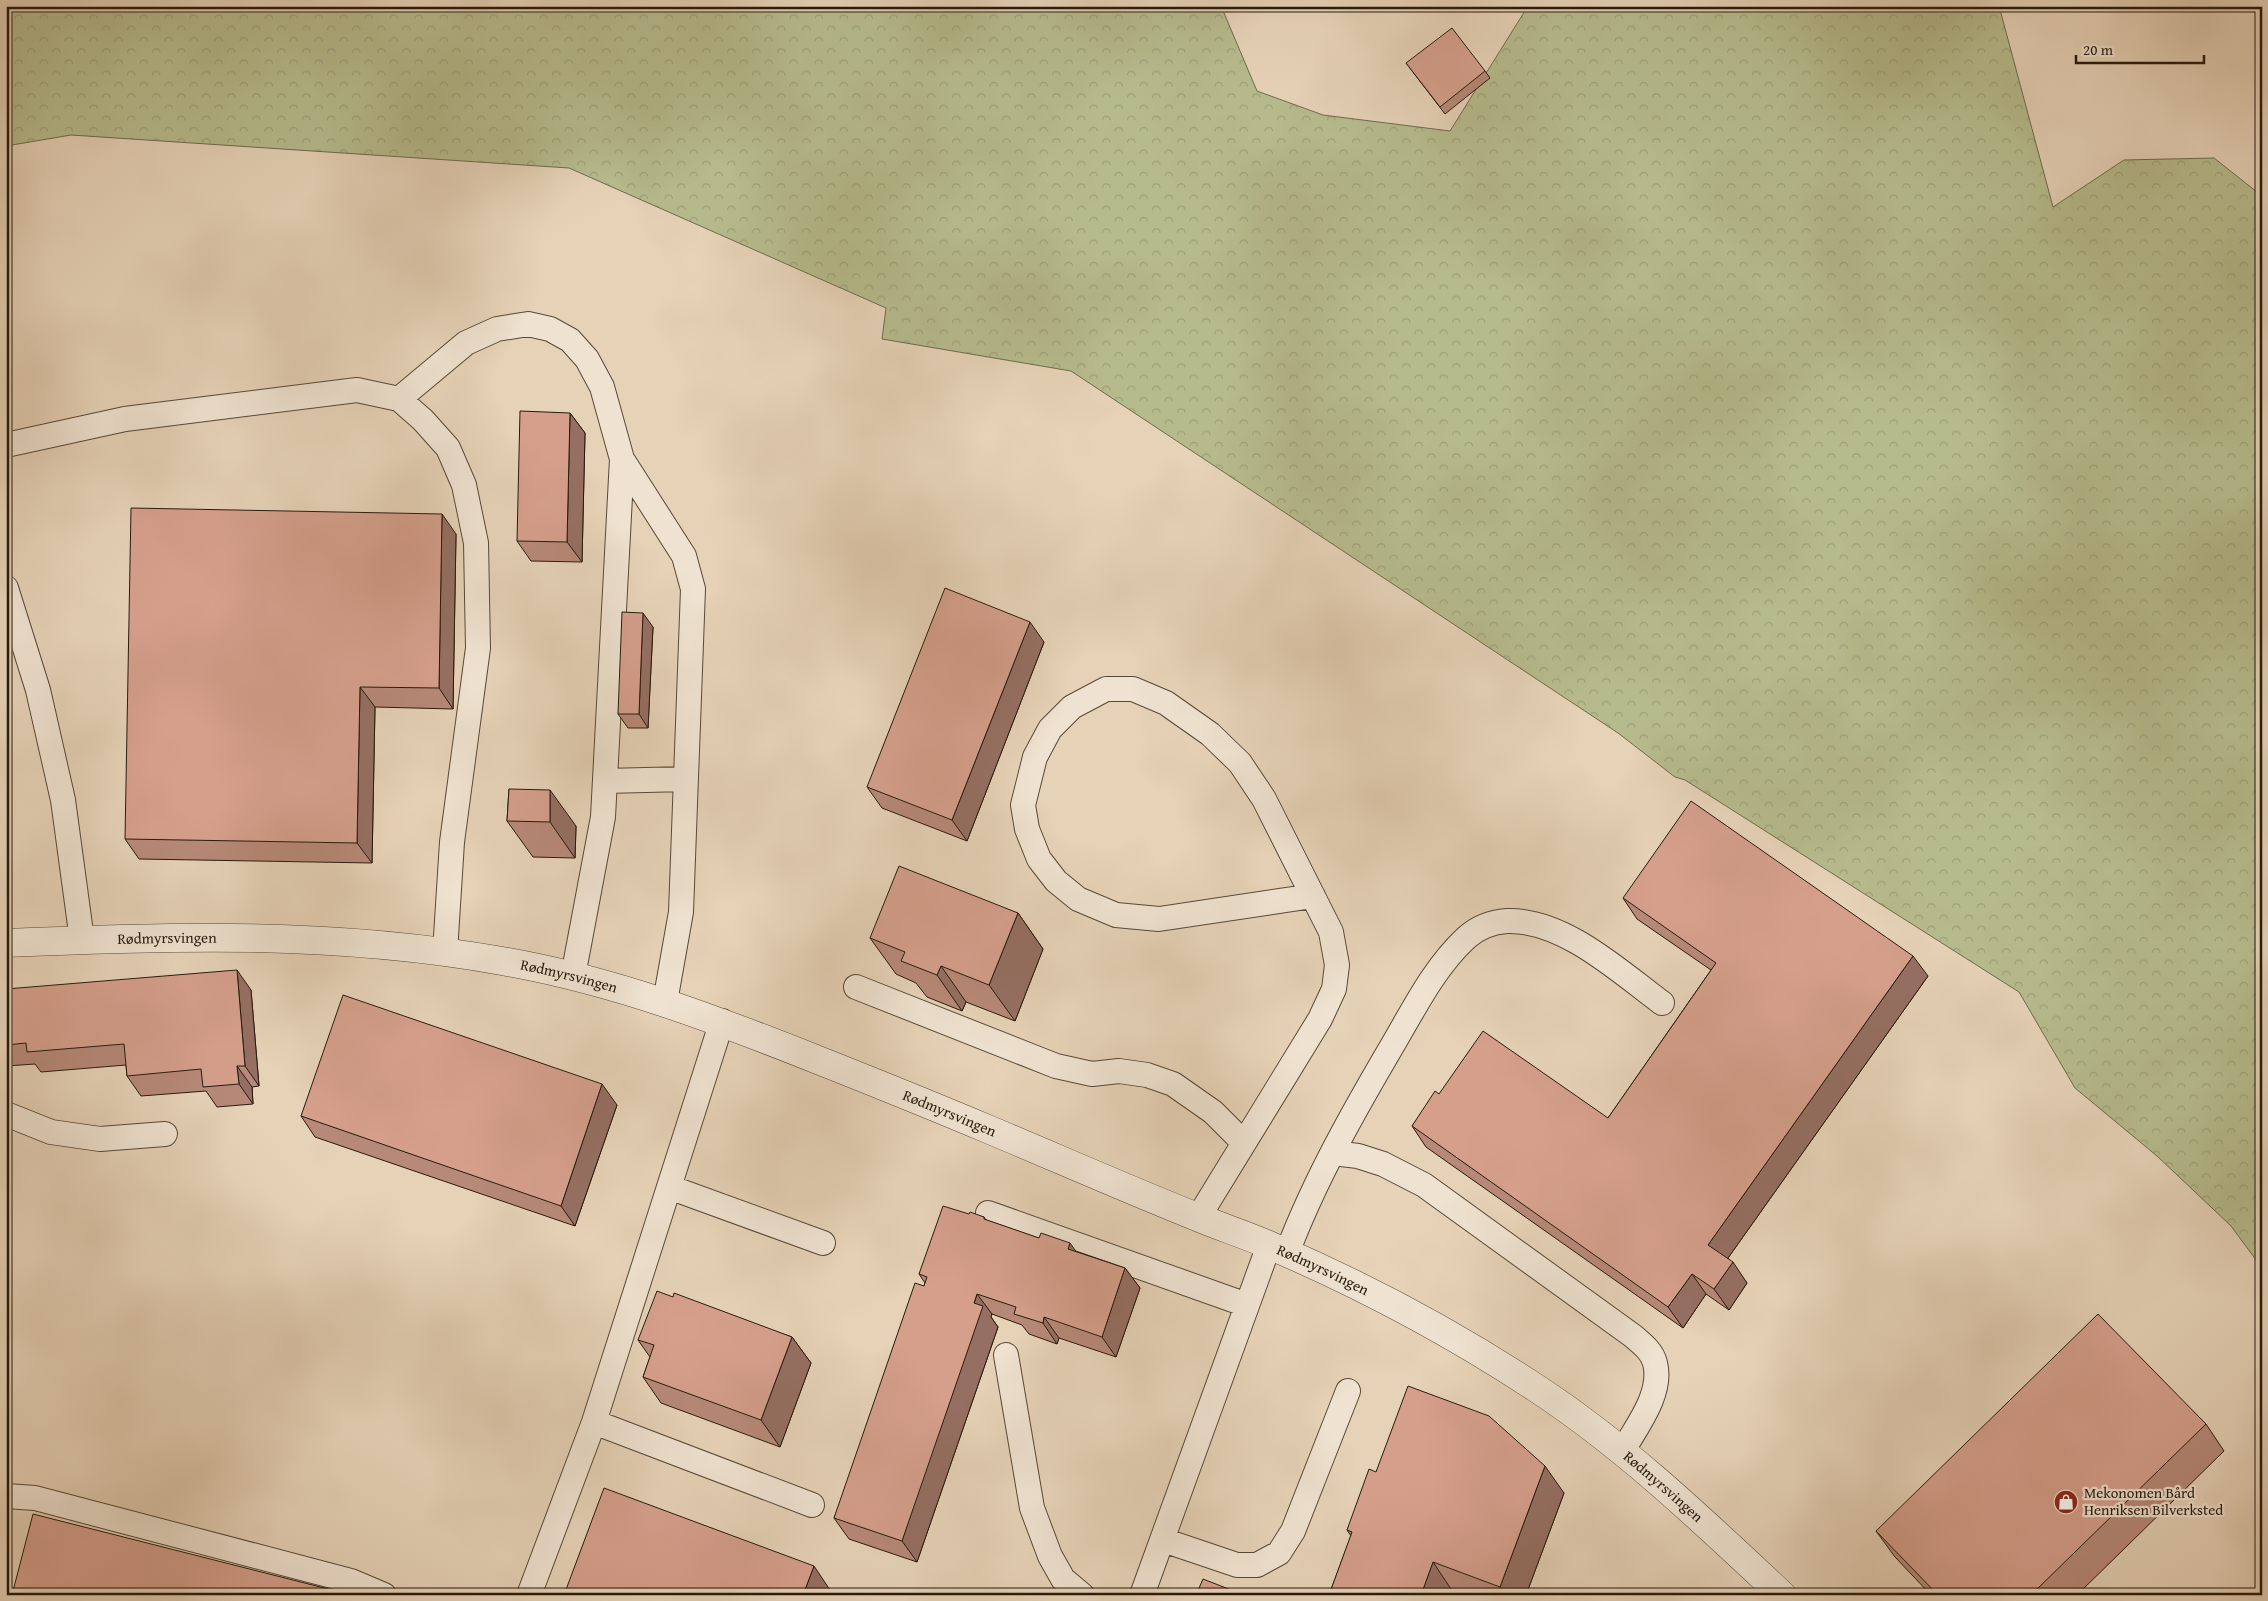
<svg xmlns="http://www.w3.org/2000/svg" width="2268" height="1601" font-family="'Gentium Book Plus',serif">
	<style>
		.forest { fill: url(#forest-crowns); stroke: #6e6b4c }
		.lines { fill: none; stroke-linecap: round; stroke-linejoin: round }
		.lane-casing { stroke: #574937; stroke-width: 26 }
		.street-casing { stroke: #574937; stroke-width: 29 }
		.lane { stroke: #efe2d0; stroke-width: 24 }
		.street { stroke: #efe2d0; stroke-width: 28 }
		.wall { fill: #b78978; stroke: #271b0c }
		.shaded-wall { fill: #956f62; stroke: #271b0c }
		.building { fill: #d59f8c; stroke: #271b0c }
		.labels { text-anchor: middle; stroke-width: 4.5; stroke-linejoin: round; paint-order: stroke }
		.street-label { font-size: 15px; fill: #271b0c; stroke: #efe2d0 }
		.poi-label { font-size: 15px; fill: #271b0c; stroke: #efe2d0; text-anchor: start }
	</style>
	<defs>
		<pattern id="forest-crowns" width="20" height="18" patternUnits="userSpaceOnUse" patternTransform="scale(1.25)"><rect width="20" height="18" fill="#b6bb8d"/><path d="M2 6a3 3 0 1 1 6 0M12 15a3 3 0 1 1 6 0" fill="none" stroke="#9ca078"/></pattern>
	</defs>
	<rect width="100%" height="100%" fill="#e6d2b7"/>
	<filter id="stains"><feTurbulence type="fractalNoise" baseFrequency=".004" numOctaves="4"/><feColorMatrix values="0 0 0 0 .2 0 0 0 0 .09 0 0 0 0 .02 0 0 0 .5 -.17"/></filter>
	<radialGradient id="worn" r=".72"><stop offset=".6" stop-color="#630" stop-opacity="0"/><stop offset="1" stop-color="#630" stop-opacity=".3"/></radialGradient>
	<path class="forest" d="M6,6H1221L1257,91L1323,115L1450,131L1528,6H1999L2053,207L2124,160L2214,158L2262,196V1268L2231,1226L2157,1156L2075,1088L2019,992L1685,780L1675,777L1618,733L1071,371L882,339L886,308L569,168L71,135L6,146Z"/>
	<g class="lines">
		<g class="lane-casing">
			<path id="lane" d="M399,399L466,343L497,329L528,324L550,329L570,340L587,359L602,387L622,459L684,556L693,589L681,912L665,1002
				M6,445L125,419L357,390L399,399L423,420L448,448L464,485L476,543L478,648L452,842L445,952
				M6,588L38,690L63,800L82,940
				M605,781L686,779
				M573,976L603,817L622,459
				M856,987L1056,1066L1092,1074L1119,1071L1147,1075L1173,1084L1213,1112L1244,1143
				M6,1114L51,1132L100,1139L165,1134
				M1333,1153L1358,1156L1383,1164L1424,1185L1633,1336C1642,1344 1652,1351 1655,1363C1663,1394 1636,1427 1622,1452
				M669,1187L823,1243
				M988,1213L1247,1305
				M1198,1218L1320,1019L1334,989L1337,965L1331,932L1264,799L1240,763L1210,734L1166,703L1133,689H1106L1072,707L1050,729L1035,757L1023,805L1027,829L1039,859L1056,881L1078,899L1116,915L1159,919L1313,896
				M1287,1253C1315,1179 1355,1109 1395,1041C1416,1005 1435,967 1466,938C1477,928 1492,922 1507,921C1563,919 1619,971 1662,1003
				M1006,1355L1032,1508L1050,1556L1063,1579L1082,1595
				M594,1422L812,1505
				M6,1496L35,1498L351,1581L384,1595
				M1163,1540L1237,1565H1257L1279,1553L1293,1531L1348,1391
				M529,1595L594,1422L722,1021
				M1142,1595L1269,1245"/>
		</g>
		<g class="street-casing">
			<g id="street">
				<path id="s1" d="M6,943C175,936 334,931 502,961C612,980 715,1019 818,1060C876,1083 933,1106 990,1130C1059,1159 1127,1189 1197,1217C1221,1227 1246,1235 1269,1245C1360,1284 1454,1334 1536,1388C1626,1447 1704,1522 1782,1595"/>
			</g>
		</g>
		<use href="#lane" class="lane"/>
		<use href="#street" class="street"/>
	</g>
	<path class="wall" d="M1406,63L1485,71L1490,78L1445,114Z
		M570,413L585,433L582,562L531,561L517,541Z
		M456,534L453,709L375,707L372,863L139,859L125,839Z
		M653,627L648,728H628L618,714Z
		M1044,642L967,841L882,808L867,787Z
		M509,789L576,826L575,858L533,857L507,821Z
		M1623,898L1928,976L1728,1258L1747,1283L1729,1310L1706,1294L1683,1328L1426,1147L1412,1126L1439,1094L1608,1118L1711,970L1637,919Z
		M1018,913L1043,949L1015,1021L966,1002L962,1011L927,997L916,983L896,974L870,938Z
		M6,989L251,990L259,1086L252,1087L253,1104L217,1107L206,1091L141,1096L127,1076L126,1065L41,1072L35,1064L6,1066Z
		M617,1105L575,1226L315,1137L301,1116Z
		M969,1214L984,1217L986,1220L1125,1268L1140,1288L1116,1357L1059,1338L1057,1344L1029,1334L1022,1325L992,1314L991,1317L998,1327L917,1562L849,1539L834,1518L924,1286L925,1283L919,1274Z
		M673,1297L792,1337L811,1363L780,1447L661,1403L643,1377L650,1357L638,1340Z
		M2206,1424L2224,1451L2077,1595H1931L1895,1557L1876,1531Z
		M1376,1472L1564,1493L1526,1595H1468L1451,1589L1449,1595H1329L1351,1536L1347,1530Z"/>
	<path class="shaded-wall" d="M570,413L585,433L582,562L567,542Z
		M442,514L456,534L453,709L439,688Z
		M643,613L653,627L648,728L639,714Z
		M1030,622L1044,642L967,841L952,820Z
		M360,687L375,707L372,863L357,843Z
		M550,790L576,826L575,858L550,822Z
		M1018,913L1043,949L1015,1021L989,985Z
		M1913,956L1928,976L1723,1265L1708,1245Z
		M941,966L966,1002L962,1011L937,975Z
		M237,970L251,990L259,1086L245,1066Z
		M237,1066L252,1087L253,1104L239,1084Z
		M602,1084L617,1105L575,1226L561,1206Z
		M1070,1243L1085,1264L1068,1249Z
		M1733,1262L1747,1283L1729,1310L1714,1289Z
		M1125,1268L1140,1288L1116,1357L1102,1337Z
		M1692,1274L1706,1294L1683,1328L1668,1307Z
		M977,1294L992,1314L991,1317L998,1327L917,1562L902,1541Z
		M1044,1317L1059,1338L1057,1344L1043,1323Z
		M792,1337L811,1363L780,1447L761,1420Z
		M1545,1466L1564,1493L1526,1595H1505L1500,1587Z
		M1433,1562L1451,1589L1449,1595H1421Z
		M814,1566L832,1593V1595H803Z"/>
	<path class="building" d="M1452,28L1485,71L1440,107L1406,63Z
		M520,411L570,413L567,542L517,541Z
		M131,508L442,514L439,688L360,687L357,843L125,839Z
		M945,588L1030,622L952,820L867,787Z
		M622,612L643,613L639,714H618Z
		M509,789L550,790V822L507,821Z
		M1691,801L1913,956L1708,1245L1733,1262L1714,1289L1692,1274L1668,1307L1412,1126L1435,1091L1439,1094L1483,1031L1608,1118L1716,963L1623,898Z
		M899,866L1018,913L989,985L941,966L937,975L901,961L905,952L870,938Z
		M237,970L245,1066H237L239,1084L203,1087L201,1069L127,1076L124,1044L27,1052L26,1043L6,1045V989Z
		M343,995L602,1084L561,1206L301,1116Z
		M943,1206L969,1214L970,1212L984,1217V1219L1039,1238L1041,1233L1070,1243L1068,1249L1125,1268L1102,1337L1044,1317L1043,1323L1014,1314L1016,1307L977,1294L974,1303L983,1306L902,1541L834,1518L915,1283L924,1286L927,1277L919,1274Z
		M657,1291L673,1297L674,1293L792,1337L761,1420L643,1377L654,1345L638,1340Z
		M2098,1314L2206,1424L2031,1595H1938L1876,1531Z
		M1408,1386L1489,1416L1545,1466L1500,1587L1433,1562L1421,1595H1329L1352,1532L1347,1530L1369,1469L1376,1472Z
		M604,1488L814,1566L803,1595H564Z
		M33,1514L344,1593V1595H12Z
		M1203,1579L1244,1595H1196Z"/>
	<defs>
		<g id="shop-disc" transform="scale(1.25)"><circle r="9.5" fill="#8f2418" stroke="#efe2d0"/><path d="M-5-2.5h2.3a2.7 3.5 0 0 1 5.4 0H5L5.5 6h-11ZM-1.5-2.5h3a1.5 2.3 0 0 0-3 0Z" fill="#fff"/></g>
	</defs>
	<g fill-rule="evenodd">
		<use href="#shop-disc" x="2066" y="1502"/>
	</g>
	<g class="labels">
		<g class="street-label">
			<text dy="5" stroke="none"><textPath href="#s1" startOffset="161">Rødmyrsvingen</textPath></text>
			<text dy="5" stroke="none"><textPath href="#s1" startOffset="566">Rødmyrsvingen</textPath></text>
			<text dy="5" stroke="none"><textPath href="#s1" startOffset="971">Rødmyrsvingen</textPath></text>
			<text dy="5" stroke="none"><textPath href="#s1" startOffset="1376">Rødmyrsvingen</textPath></text>
			<text dy="5" stroke="none"><textPath href="#s1" startOffset="1781">Rødmyrsvingen</textPath></text>
		</g>
		<g class="poi-label">
			<text x="2084" y="1498">Mekonomen Bård<tspan x="2084" dy="17">Henriksen Bilverksted</tspan></text>
		</g>
	</g>
	<rect width="2268" height="1601" fill="none" stroke="#e6d2b7" stroke-width="25"/>
	<rect x="8" y="8" width="2253" height="1586" fill="none" stroke="#271b0c" stroke-width="2.5"/>
	<rect x="12" y="12" width="2243" height="1576" fill="none" stroke="#271b0c"/>
	<path d="M2076 55v8h128v-8" fill="none" stroke="#271b0c" stroke-width="2.5"/>
	<text x="2083" y="55" font-size="15" fill="#271b0c" stroke="#efe2d0" stroke-width="4" paint-order="stroke">20 m</text>
	<rect width="100%" height="100%" filter="url(#stains)"/>
	<rect width="100%" height="100%" fill="url(#worn)"/>
</svg>
